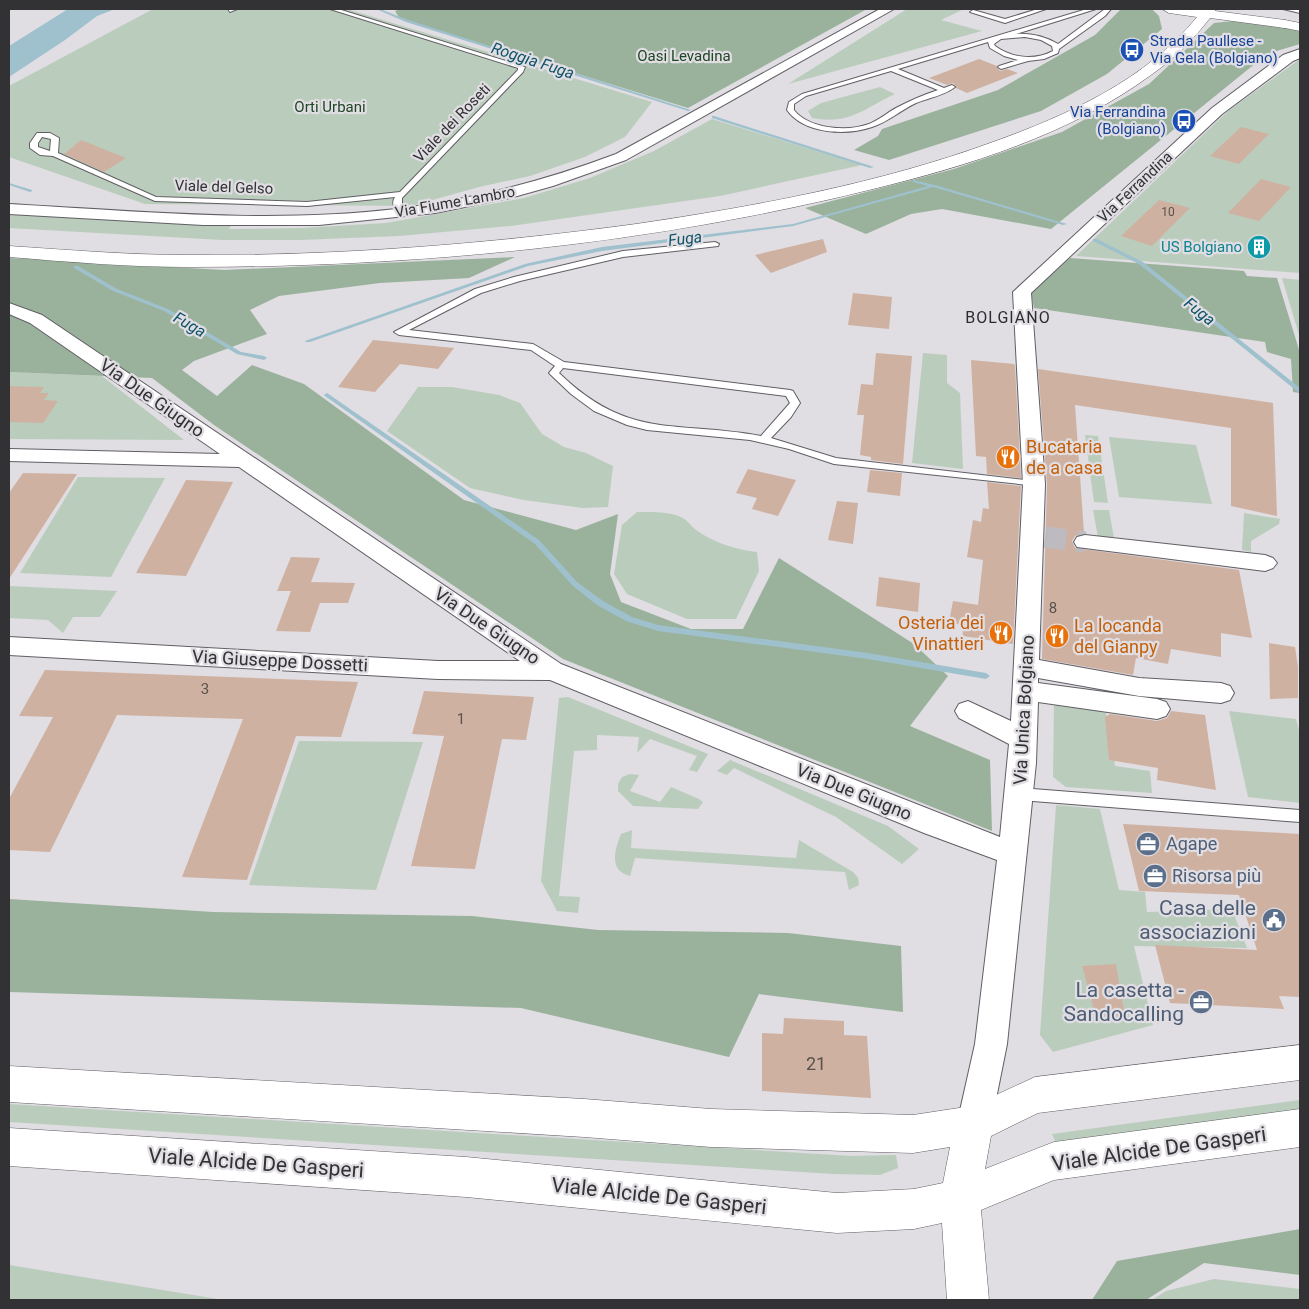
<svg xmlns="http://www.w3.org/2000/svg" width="1309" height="1309" font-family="Roboto,sans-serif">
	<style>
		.green { fill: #bacdbc }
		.forest { fill: #9ab29c }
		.water { fill: #9ec1cd }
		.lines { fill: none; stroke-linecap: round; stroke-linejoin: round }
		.stream { fill: #9ec1cd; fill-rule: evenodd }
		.building { fill: #cfb1a1 }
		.street-tunnel { stroke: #bdbbc0; stroke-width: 21; stroke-dasharray: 21 11; stroke-linecap: butt }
		.lane-casing { stroke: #615e64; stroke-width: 2 }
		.street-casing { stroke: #615e64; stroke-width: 2 }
		.secondary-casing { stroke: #615e64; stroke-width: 1 }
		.primary-casing { stroke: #615e64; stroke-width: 1 }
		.lane { fill: #fff; fill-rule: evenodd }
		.street { fill: #fff; fill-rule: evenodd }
		.secondary { fill: #fff; fill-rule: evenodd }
		.primary { fill: #fff; fill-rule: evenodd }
		.labels { text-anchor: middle; stroke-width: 4.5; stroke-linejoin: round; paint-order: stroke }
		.far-number-label { font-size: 12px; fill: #59514e }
		.far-transit-label { font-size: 15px; fill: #164399; stroke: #e0dde3; text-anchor: start }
		.far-park-label { font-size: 15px; fill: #1e4524; stroke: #e0dde3 }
		.far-street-label { font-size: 15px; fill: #323133; stroke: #e0dde3 }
		.far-culture-label { font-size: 15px; fill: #0d838f; stroke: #e0dde3; text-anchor: end }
		.number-label { font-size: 15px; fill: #59514e }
		.far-water-label { font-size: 16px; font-style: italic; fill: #0e5367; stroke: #e0dde3 }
		.far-neighbourhood-label { font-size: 16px; letter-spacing: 1px; fill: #2d2b30; stroke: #e0dde3 }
		.street-label { font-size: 18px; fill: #323133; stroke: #e0dde3 }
		.food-label { font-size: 18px; fill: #c56008; stroke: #e0dde3; text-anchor: start }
		.service-label { font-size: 18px; fill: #4e5e75; stroke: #e0dde3; text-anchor: start }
		.near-number-label { font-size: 18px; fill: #59514e }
		.near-service-label { font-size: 21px; fill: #4e5e75; stroke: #e0dde3; text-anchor: end }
		.near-street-label { font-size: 21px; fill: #323133; stroke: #e0dde3 }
	</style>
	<rect width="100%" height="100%" fill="#e0dde3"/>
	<path class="green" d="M153,9H347L652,102L625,137L585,157L530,176L479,187L411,206L145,204L9,157V86Z
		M907,9H964L941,20L982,31L788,84Z
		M1300,59V273L1076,256L1228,111Z
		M880,87L895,94C863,109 850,125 812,118L808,111L821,103Z
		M712,119L862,165L720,196L511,226L399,236L301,240H222L9,228V214L232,224L229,229L301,228L386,223L524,198L590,178L654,151Z
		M1282,278L1300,280V338Z
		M923,353L947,355V383L960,393L963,469L912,463Z
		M9,372L102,376L184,440L9,439Z
		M418,387H452L499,395L520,403L542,434L564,447L586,453L613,466L608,507L583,508L524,500L470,488L387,431Z
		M1085,435L1098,436L1108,503L1094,502Z
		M1109,437L1196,445L1212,504L1119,497Z
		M78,477L165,478L111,577L20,573Z
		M1093,510H1109L1114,538L1098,537Z
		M637,512C651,512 670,511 683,518C688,521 691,526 695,529C711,542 737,550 757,552L759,571L736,619H687L627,594L614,574L622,525Z
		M1244,513L1280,519L1279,524L1251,541V552L1242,550Z
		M9,586L117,591L100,617H73L63,633L48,620L9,618Z
		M568,697L708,754L697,772L689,770L697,756L650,739L637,753L639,737L597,735V750L574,751L559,896L580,897L578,913L557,911L541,881L559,698Z
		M1054,702L1105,707L1115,766L1150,771L1152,793L1066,787L1053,777Z
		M1229,711L1296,719L1300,734V803L1248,797Z
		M299,741L423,742L376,890L249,885Z
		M730,760L888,826L919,849L902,864L836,817L734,768L727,775L717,771Z
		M630,774L639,775L630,791L660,802L671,787L699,799L703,802L698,809L633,806L618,791V784L622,777Z
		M1056,805L1100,809L1119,890L1145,892L1147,912L1232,909L1247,948L1134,946L1153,1025L1053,1052L1040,1035Z
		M632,830L631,848L796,858L799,840L853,872L858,878L859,885L849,890L845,872L635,858L630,876C608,871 615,849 621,834Z
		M1300,1100V1119L1060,1151L1052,1134Z
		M9,1104L852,1156L896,1155L898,1168L880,1175L834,1174L9,1122Z
		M9,1265L224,1300H9Z
		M1214,1279L1300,1289V1300H1152L1166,1291Z"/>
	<path class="forest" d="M401,9H867L688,108L400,19L395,11Z
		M1121,9H1152L1159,16L1162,29L1107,74L1041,111L889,160L854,150L878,136L882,129L998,90L1095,35Z
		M1233,21L1300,30V44L1267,54L1051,229L942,209L911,214L866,234L805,208L954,169L1062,132L1149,84L1214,23Z
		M515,257L469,278L380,283L279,296L250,310L267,334L194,361L182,370L217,396L252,365L304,384L464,500L576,530L618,514L610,574L621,602L691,629H743L779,558L914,644L948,676L910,726L990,760L992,831L563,659L214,425L152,378L9,372V258L224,270Z
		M1070,258L1244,271L1247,276L1277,278L1300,353V393L1293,392L1291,359L1267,352L1265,342L1034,308L1031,293Z
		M9,899L213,912L472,916L598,930L788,933L901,946L903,1012L759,994L729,1057L521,1008L9,992Z
		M1300,1229V1275L1204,1263L1146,1300H1092L1117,1261Z"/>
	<path class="water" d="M68,9H115L97,16L65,40L9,77V46Z"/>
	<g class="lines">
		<path class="stream" d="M376,9H380L408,20L691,110L688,111L406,22Z
			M712,116H714L874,167L870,168L712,118Z
			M913,180L935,185L1067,224L1063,225L933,187L793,226L602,251L528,266L310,342H306L305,341L525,264L602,247L793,224L928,186L913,182Z
			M9,183L32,190V191L30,192L9,185Z
			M1093,239H1097L1143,262L1300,388V393L1298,392L1139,264L1093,241Z
			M74,266H78L117,289L168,309L241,352L264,356L267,358L264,360L237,354L164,311L113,291L74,268Z
			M327,393L539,540L577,582L603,601L632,617L658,625L868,653L986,673L990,676L986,679L868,659L658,631L626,621L597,605L573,586L535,544L325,396L324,395Z"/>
	</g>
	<path class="building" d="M979,59L997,66L1000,71L1007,69L1018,73L967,93L956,88L953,83L947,85L929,78Z
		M1241,127L1269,134L1239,164L1210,156Z
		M81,140L126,158L104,172L64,154Z
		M1261,179L1291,187L1259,221L1228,213Z
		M1159,200L1190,208L1152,246L1121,236Z
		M823,239L827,252L771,273L755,255Z
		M853,293L892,297L889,329L848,325Z
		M373,340L454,348L438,369L400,364L375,392L338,387Z
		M876,353L912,356L903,464L871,460V457L860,455L864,415H857L861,384L873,385Z
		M971,360L1014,364L1015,366L1021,478L987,474L986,457L976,456Z
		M1038,369L1273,403L1277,516L1231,506V428L1075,405L1084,533L1075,536L1072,541L1075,548L1239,570L1252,638L1221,633V657L1171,649L1168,664L1136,658L1133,675L1042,659L1047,484Z
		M9,386L44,387L40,393H49L44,400L58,401L43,423L9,422Z
		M748,469L796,480L778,516L752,509L757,498L736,493Z
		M870,470L902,473L900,496L867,492Z
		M23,473L77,474L9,579V493Z
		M186,480L233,482L186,576L136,573Z
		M987,482L1021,486L1013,644L963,636L962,625L949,622L953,601L978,605L983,560L967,557L973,520L981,522L983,508L989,509Z
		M837,501L858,503L853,544L828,540Z
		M291,557L320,558L311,582L355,583L348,603H320L310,632L276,631L291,591H277Z
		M879,577L920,583L918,612L876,606Z
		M1269,643L1295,647L1298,667V698L1270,699Z
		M45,670L358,682L341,737L296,736L247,880L182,877L243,719L117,715L50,852L9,850V799L53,717L19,716Z
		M424,691L534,697L526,740L502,739L475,869L411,866L444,736L412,734Z
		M1171,711L1205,715L1216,790L1157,780L1158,768L1109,760L1105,717L1110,714L1157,721L1167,718Z
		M1123,824L1300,834V997L1279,996L1284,1009L1170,1003L1155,945L1257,950L1239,895L1139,891Z
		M1116,964L1125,1016L1096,1017L1082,966Z
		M784,1018L844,1021V1035L867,1036L871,1098L762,1091V1033L783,1034Z"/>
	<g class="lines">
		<path class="street-tunnel" d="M1045,537L1085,542"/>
		<g class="lane-casing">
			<path id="lane" d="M228,9H237L230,12Z
				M330,9H338L525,67L523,72L402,198V207L407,212L406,214H400C394,209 391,204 395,197L307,206L155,201L53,156L40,155L30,148V143L37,133H50L59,138L58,153L156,197L307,202L400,192L518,70V68ZM42,137L51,139L50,151L38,147V143Z
				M1038,9H1046L1005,23L970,12L973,10L1005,19Z
				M1087,9H1096L1016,34C1031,33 1046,37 1058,44L1105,9H1111L1105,16L1059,49L1058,53L1044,59L1028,61L1001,69L998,67L999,66L1018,60L1004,56L990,48L988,42L898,69L944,88L952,85L955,87C945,95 929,98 916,103C901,110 888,122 872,127C846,136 804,134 787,110L789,102L802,94ZM1025,37L1041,40L1052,46L1053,51C1034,61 1012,58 995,46L994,44L1001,39ZM891,71L938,90C923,95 909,101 896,108C887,113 879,120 869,124C847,132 809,129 794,110V104L806,96Z
				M1283,9H1300V13Z
				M715,242L719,244L718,246L623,257L520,281L481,293L409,330L533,344L564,362L790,390L793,391L800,403L791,417L771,438L836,458L1034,481L1038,482L1039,484L1038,486L834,464L789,449L750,440L647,430L627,425L594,411L571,394L551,375L549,373L555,366L531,350L399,335L394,332L475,289L514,277L623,251ZM563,368L786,396L790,403L761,436C676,420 629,441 559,373Z
				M1020,788L1300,810V822L1020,800L1015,798L1013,794L1015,790Z"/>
		</g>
		<g class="street-casing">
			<path id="street" d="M880,9H894L626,160L553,186L510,198L435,213L319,225H203L9,214V204C138,211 267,224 396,209C472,200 544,181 616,154Z
				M1300,49V58L1293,61L1222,114L1031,293L1045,484L1039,660L1139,678L1221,683L1230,686L1234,693L1230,700L1221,703L1139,696L1038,678V683L1157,699L1166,702L1170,709L1166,716L1157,719L1038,702L1036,763L1007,1044L991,1124L986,1136L974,1141L962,1136L957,1124L975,1044L997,860L924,833L550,680L438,679L9,655V637L438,661H520L239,467L9,461V449L220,454L30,323L9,314V303L42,315L561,664L1000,837L1009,744L959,718L955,711L959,704L968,701L1011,721L1023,484L1013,292L1212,108L1283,55Z
				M1085,535L1265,555L1273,558L1277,563L1273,568L1265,571L1077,547L1074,542L1077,537Z"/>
		</g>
		<g class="secondary-casing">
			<path id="secondary" d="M1285,20L1300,23V31L1280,27L1278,24Z
				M1300,1045V1080L1038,1113L991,1136L985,1169L1054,1142L1300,1109V1147L1054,1180L981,1210L989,1300H947L942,1223L914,1229L837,1233L466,1197L9,1166V1128L466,1157L837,1193L914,1189L943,1183L950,1147L913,1153L711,1147L584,1137L9,1102V1066L584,1099L711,1109L913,1115L972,1106L1035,1077Z"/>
		</g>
		<g class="primary-casing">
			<path id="primary" d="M1162,9H1216L1215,11L1285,20L1292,24L1285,28L1210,18C1193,40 1174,59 1151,75C1071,134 968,166 873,189C652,244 419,267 191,267C130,267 69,262 9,257V246C69,250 129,255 189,255C338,256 488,244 636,224C757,206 878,184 993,142C1068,115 1146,80 1197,17L1169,13Z"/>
		</g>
		<use href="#lane" class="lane"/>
		<use href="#street" class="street"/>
		<use href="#secondary" class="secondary"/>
		<use href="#primary" class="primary"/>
	</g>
	<defs>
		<g id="bus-disc" transform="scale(1.25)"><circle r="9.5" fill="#1a4fb4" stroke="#e0dde3"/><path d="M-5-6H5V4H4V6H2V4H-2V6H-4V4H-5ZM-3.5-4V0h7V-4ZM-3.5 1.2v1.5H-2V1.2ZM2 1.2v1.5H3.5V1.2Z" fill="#fff"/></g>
		<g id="building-disc" transform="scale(1.25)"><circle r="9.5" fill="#0f9aa8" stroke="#e0dde3"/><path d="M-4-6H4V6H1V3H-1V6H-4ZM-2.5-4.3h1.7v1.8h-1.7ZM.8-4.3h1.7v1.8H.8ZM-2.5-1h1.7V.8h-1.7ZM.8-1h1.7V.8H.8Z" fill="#fff"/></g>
		<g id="restaurant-disc" transform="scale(1.25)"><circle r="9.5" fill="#e8710a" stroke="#e0dde3"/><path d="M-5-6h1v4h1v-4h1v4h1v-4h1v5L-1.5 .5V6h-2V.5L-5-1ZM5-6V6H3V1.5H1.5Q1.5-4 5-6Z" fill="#fff"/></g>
		<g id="office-disc" transform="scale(1.25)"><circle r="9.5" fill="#5c6f8a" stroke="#e0dde3"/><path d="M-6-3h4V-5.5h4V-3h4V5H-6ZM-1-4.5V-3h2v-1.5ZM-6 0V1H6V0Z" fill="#fff"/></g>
		<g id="civic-disc" transform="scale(1.25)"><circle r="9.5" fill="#5c6f8a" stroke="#e0dde3"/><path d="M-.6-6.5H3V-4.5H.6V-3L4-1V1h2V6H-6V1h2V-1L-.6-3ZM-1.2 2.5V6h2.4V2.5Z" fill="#fff"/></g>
	</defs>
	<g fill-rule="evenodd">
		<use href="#bus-disc" x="1132" y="50"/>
		<use href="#bus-disc" x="1184" y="121"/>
		<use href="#building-disc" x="1259" y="247"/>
		<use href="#restaurant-disc" x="1008" y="457"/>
		<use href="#restaurant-disc" x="1001" y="633"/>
		<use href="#restaurant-disc" x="1057" y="636"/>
		<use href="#office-disc" x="1148" y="844"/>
		<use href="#office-disc" x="1155" y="876"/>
		<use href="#civic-disc" x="1274" y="920"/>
		<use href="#office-disc" x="1201" y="1002"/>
	</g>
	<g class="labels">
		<g class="far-number-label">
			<text x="1168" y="216">10</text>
		</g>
		<g class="far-transit-label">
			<text x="1150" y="46">Strada Paullese -<tspan x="1150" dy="17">Via Gela (Bolgiano)</tspan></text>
			<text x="1166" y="117" text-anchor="end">Via Ferrandina<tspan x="1166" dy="17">(Bolgiano)</tspan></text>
		</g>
		<g class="far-park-label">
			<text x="684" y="61">Oasi Levadina</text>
			<text x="330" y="112">Orti Urbani</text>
		</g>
		<g class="far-street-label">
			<text transform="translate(452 123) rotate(-46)" y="5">Viale dei Roseti</text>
			<text transform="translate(224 187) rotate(2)" y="5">Viale del Gelso</text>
			<text transform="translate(1135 187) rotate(-43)" y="5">Via Ferrandina</text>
			<text transform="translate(455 202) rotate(-10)" y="5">Via Fiume Lambro</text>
		</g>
		<g class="far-culture-label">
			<text x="1242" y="252">US Bolgiano</text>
		</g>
		<g class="number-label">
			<text x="1053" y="613">8</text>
			<text x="205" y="694">3</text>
			<text x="461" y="724">1</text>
		</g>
		<g class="far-water-label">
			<text transform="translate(533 60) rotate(18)" y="6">Roggia Fuga</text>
			<text transform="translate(685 238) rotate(-7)" y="6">Fuga</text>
			<text transform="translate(1200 311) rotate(39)" y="6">Fuga</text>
			<text transform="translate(190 324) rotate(30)" y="6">Fuga</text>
		</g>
		<g class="far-neighbourhood-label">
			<text x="1008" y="323">BOLGIANO</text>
		</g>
		<g class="street-label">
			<text transform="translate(152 398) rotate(35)" y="6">Via Due Giugno</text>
			<text transform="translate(487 626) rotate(34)" y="6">Via Due Giugno</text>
			<text transform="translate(280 661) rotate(3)" y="6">Via Giuseppe Dossetti</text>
			<text transform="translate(1024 710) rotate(-87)" y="6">Via Unica Bolgiano</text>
			<text transform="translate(854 792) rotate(22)" y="6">Via Due Giugno</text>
		</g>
		<g class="food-label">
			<text x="1026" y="453">Bucataria<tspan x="1026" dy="21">de a casa</tspan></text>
			<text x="984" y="629" text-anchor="end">Osteria dei<tspan x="984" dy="21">Vinattieri</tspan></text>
			<text x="1074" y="632">La locanda<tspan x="1074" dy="21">del Gianpy</tspan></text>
		</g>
		<g class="service-label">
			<text x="1166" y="850">Agape</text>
			<text x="1172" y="882">Risorsa più</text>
		</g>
		<g class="near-number-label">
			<text x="816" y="1070">21</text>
		</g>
		<g class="near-service-label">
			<text x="1256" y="915">Casa delle<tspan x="1256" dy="24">associazioni</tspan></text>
			<text x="1184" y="997">La casetta -<tspan x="1184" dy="24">Sandocalling</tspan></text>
		</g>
		<g class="near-street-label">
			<text transform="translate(1159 1149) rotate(-8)" y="7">Viale Alcide De Gasperi</text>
			<text transform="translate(256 1163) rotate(4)" y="7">Viale Alcide De Gasperi</text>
			<text transform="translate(659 1196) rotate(6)" y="7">Viale Alcide De Gasperi</text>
		</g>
	</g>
	<rect width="1309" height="1309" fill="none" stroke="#323133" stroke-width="20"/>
</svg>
